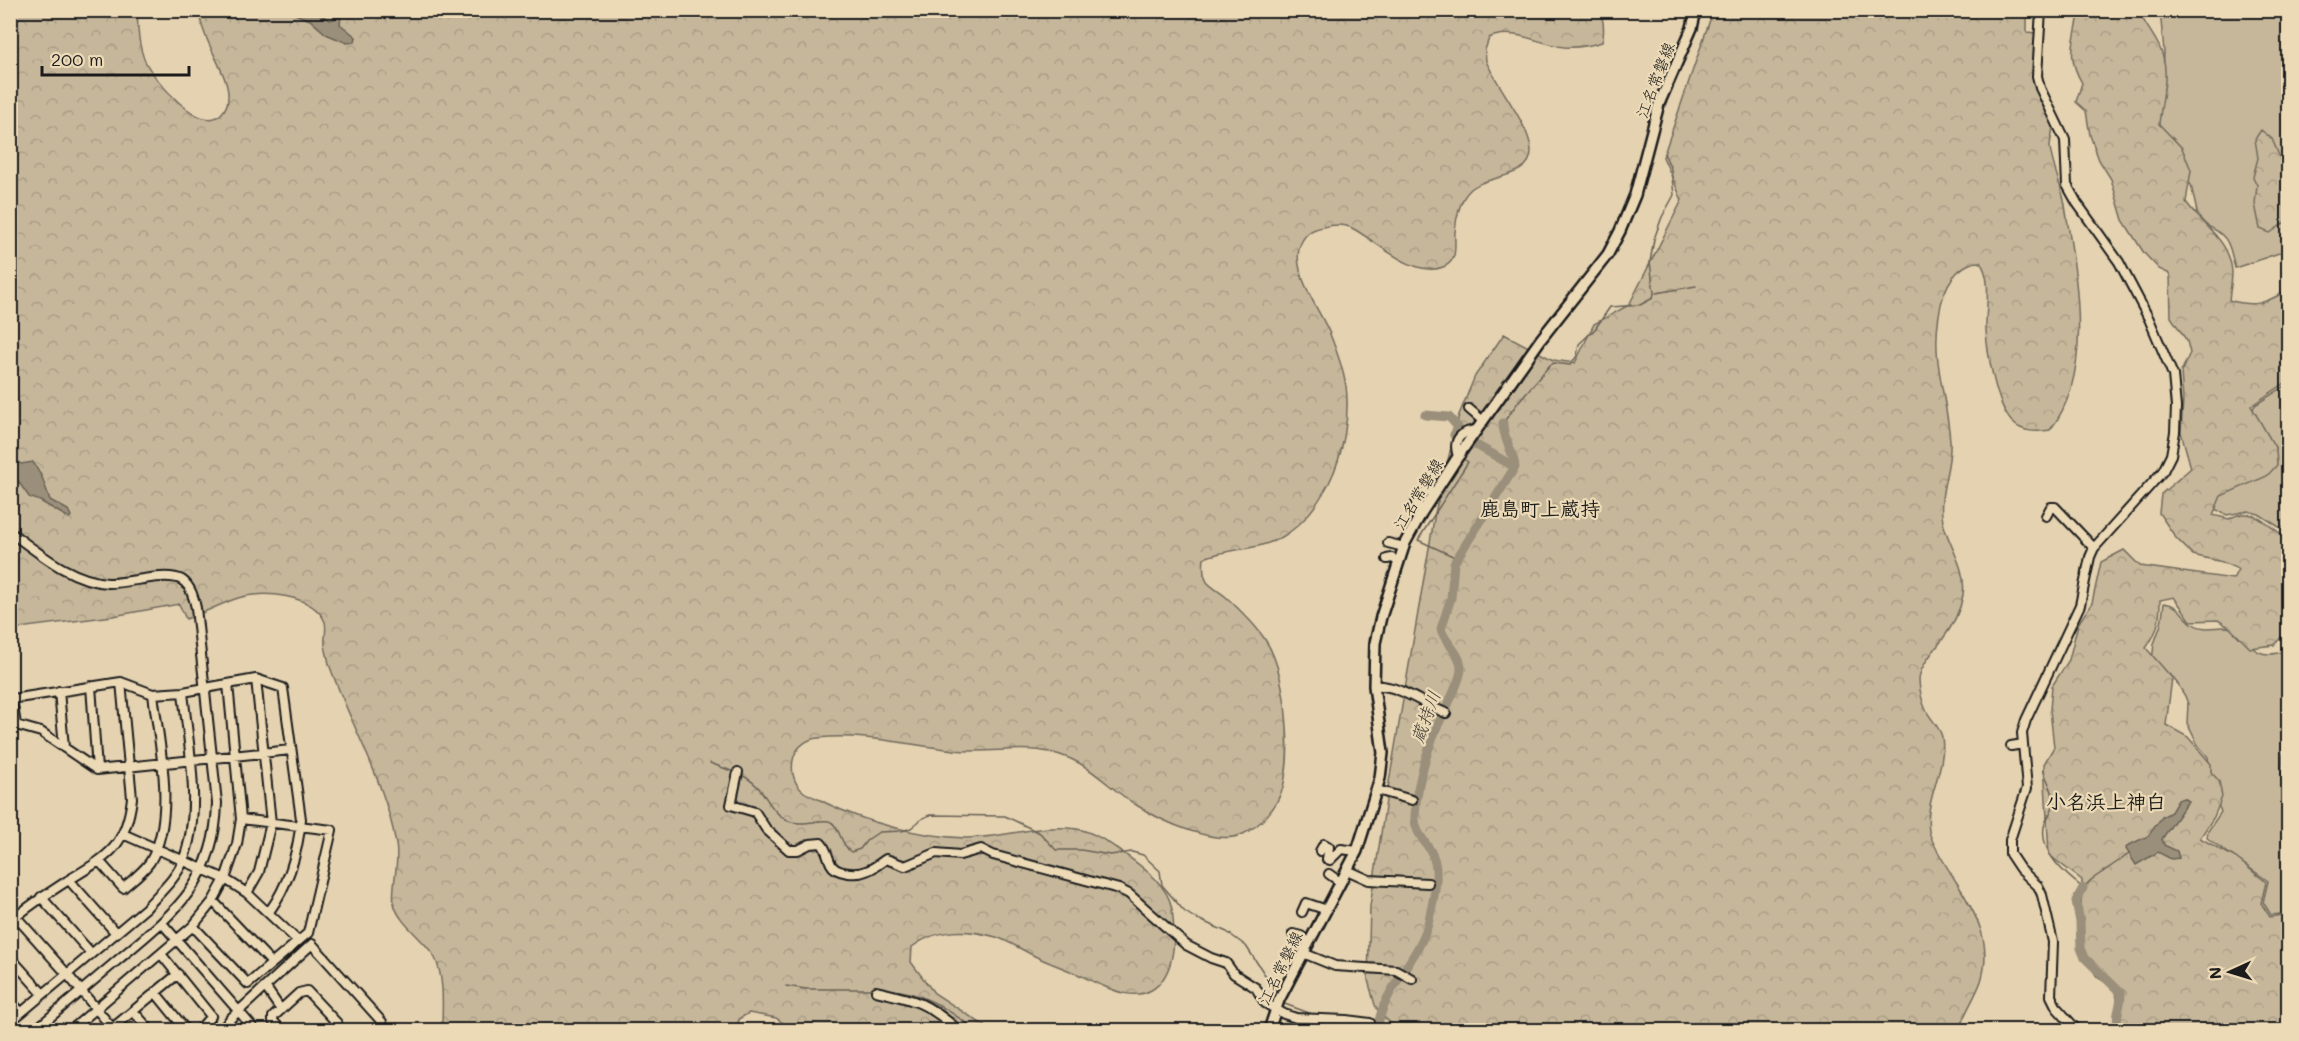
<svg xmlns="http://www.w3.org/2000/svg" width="2299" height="1041" font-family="Mali,'Klee One',sans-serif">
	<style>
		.grass { fill: #c6b79b; stroke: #716a5c; stroke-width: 1.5 }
		.forest { fill: url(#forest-crowns); stroke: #716a5c; stroke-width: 1.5 }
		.water { fill: #9a8f7a; stroke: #686154; stroke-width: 1.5 }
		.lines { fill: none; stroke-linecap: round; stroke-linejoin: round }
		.stream { stroke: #686154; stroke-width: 1.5 }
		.river { stroke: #9a8f7a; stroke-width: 9 }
		.minor-casing { stroke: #1c1c1c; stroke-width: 12 }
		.major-casing { stroke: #1c1c1c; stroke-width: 14 }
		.minor { stroke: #ecdab7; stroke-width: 8 }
		.major { stroke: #ecdab7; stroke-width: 9 }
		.labels { text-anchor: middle; stroke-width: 4.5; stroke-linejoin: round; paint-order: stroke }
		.street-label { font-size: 16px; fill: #1c1c1c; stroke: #ecdab7 }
		.water-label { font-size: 18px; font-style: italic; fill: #48443d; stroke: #ecdab7 }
		.quarter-label { font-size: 20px; font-weight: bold; fill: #1c1c1c; stroke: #ecdab7 }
	</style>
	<defs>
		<pattern id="forest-crowns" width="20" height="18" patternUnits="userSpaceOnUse" patternTransform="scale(1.5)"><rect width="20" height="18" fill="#c6b79b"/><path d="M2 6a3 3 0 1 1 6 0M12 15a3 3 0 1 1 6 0" fill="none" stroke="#aa9d85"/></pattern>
	</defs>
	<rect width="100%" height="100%" fill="#e4d2b1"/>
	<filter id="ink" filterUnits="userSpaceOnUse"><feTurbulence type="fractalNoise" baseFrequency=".0167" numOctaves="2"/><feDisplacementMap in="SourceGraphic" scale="12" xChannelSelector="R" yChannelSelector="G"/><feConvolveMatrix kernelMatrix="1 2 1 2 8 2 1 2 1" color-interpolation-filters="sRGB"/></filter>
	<g filter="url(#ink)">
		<path class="grass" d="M2160,11H2288V250L2235,268C2227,235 2228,237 2199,221L2191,185L2181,171L2152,151L2163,78L2164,51Z
			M2288,384V528L2279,527L2259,514L2248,511L2227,515L2207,505L2255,405Z
			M2164,603C2180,605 2181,615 2193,624C2206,633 2222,623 2235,629C2239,631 2242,636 2244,639C2257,655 2267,657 2285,651L2288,640V913L2271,915L2263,902L2268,881L2207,838L2208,831L2221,812L2213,792L2208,757L2198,745L2187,723L2188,704L2185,696L2174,678L2152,661L2154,644L2161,624Z"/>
		<path class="forest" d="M11,11H137C138,28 138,45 145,61C153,78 200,135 221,114C225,110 228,103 228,97C230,76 201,39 199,11H1600C1604,22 1605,31 1602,42C1589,46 1577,48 1564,47C1539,44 1513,27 1489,38L1485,50L1486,61C1497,86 1530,126 1531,150C1532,180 1486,174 1470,190C1460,199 1456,218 1455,232C1454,245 1459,261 1443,267C1413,279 1375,239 1350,227C1342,224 1331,225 1323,227C1313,229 1307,232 1302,241C1287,267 1320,310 1330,334C1336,349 1343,369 1346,386C1350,418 1343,455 1329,483C1317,505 1304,524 1282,537C1257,551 1229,548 1204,558C1203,566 1203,575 1207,582C1211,587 1220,592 1226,597C1239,609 1254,623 1264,638C1286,669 1293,750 1283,787C1277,807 1262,825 1243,834C1217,847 1161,821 1138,806C1117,794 1100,775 1079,763C1036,739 1000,755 954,750C908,745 864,733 818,738C807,739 798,746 794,756C790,769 793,784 804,792C810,796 819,799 826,803C867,823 918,836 965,838C1002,839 1040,823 1077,829C1095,832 1112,845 1126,855C1144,868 1168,885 1172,909C1175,931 1176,960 1163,979C1143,1008 1108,989 1084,977C1069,970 1054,965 1039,958C1025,952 1011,942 996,937C968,929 936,928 912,947L911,962L934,993L991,1030H793L776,1018L749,1013L740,1018L735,1030H442C442,1007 445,979 435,958C427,941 398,924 394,903C391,885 400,865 396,844C385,780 350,724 329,664C328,658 326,651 325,645C324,638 327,629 325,622C314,594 262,590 238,598C220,604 204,613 186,619L179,604L113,616L11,629Z
			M1713,11H2027V32L2036,33C2037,54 2036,76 2039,97C2040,107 2052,115 2053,125C2053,132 2050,140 2050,147C2052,167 2062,186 2065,205C2075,271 2096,373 2050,430C2037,432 2023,433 2012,422C1996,405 1987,352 1986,330C1985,309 1993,280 1980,262C1969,262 1959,269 1953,277C1944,289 1941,301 1939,315C1931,362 1947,395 1950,441C1952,468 1937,494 1943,522C1949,547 1967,568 1963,595C1960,612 1952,627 1942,640C1934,651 1920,666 1919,679C1919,688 1922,702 1926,710C1930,719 1940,727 1942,737C1947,769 1924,799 1929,831C1931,843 1950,872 1957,883C1976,914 1993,943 1981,981C1975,998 1964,1013 1959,1030H1399L1380,1014L1375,1005L1368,980L1370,906L1387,794L1435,513L1459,415L1475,376L1504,334L1553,360L1575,363L1594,324L1629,305L1682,200L1663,157Z
			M2078,11H2139C2145,27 2159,39 2163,57C2169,77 2161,103 2159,124L2182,148L2191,170L2186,202C2203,226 2230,240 2232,272C2232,281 2230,291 2229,300C2255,308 2266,303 2288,290V381L2251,406L2276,449L2277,465L2267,476L2221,496L2213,515L2229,519C2252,505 2263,523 2283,535L2288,532V630L2274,645L2250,648L2229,627L2218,620L2191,621L2174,597L2160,600C2160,619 2158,632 2146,648L2172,678L2166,725L2188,737L2211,764V772L2219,781L2222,797L2214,817L2200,838L2236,858L2266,882L2261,903L2270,917L2288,914V1030H2124L2119,1027L2116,989L2097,977L2079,947L2082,880L2049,855L2044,764L2054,747L2050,710L2052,686L2069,660L2078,624L2092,603L2101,562L2124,550L2140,566L2233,579L2238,569L2222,562L2193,555L2176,538L2159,513L2161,494L2191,468L2181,432L2183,400L2181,372L2190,353L2187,341L2171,317L2170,274L2159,269L2144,253L2123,220L2111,179L2099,160L2090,135L2086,111L2076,102L2082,83C2066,55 2074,44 2079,15Z
			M2261,130L2272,139L2280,158L2284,177L2288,184V220L2270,233L2260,229L2255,204L2257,185L2253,177L2258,158L2255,139Z
			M2288,745V808C2284,792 2276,759 2288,745Z"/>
		<path class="water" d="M287,11H314L330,20L341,17L340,24L356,37L355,42L347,43L326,34L310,20Z
			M10,456L21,464L33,462L42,477L50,500L68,510L71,516L69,518L40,501L29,497L18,481L11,475Z
			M2183,798L2188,801L2162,839L2164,845L2177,851L2179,858L2171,859L2158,852L2136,865L2126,849L2127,846L2148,836L2162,817L2171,812L2178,800Z"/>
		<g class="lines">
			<path class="stream" d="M1656,293L1696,286
				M1503,423L1519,401L1550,365L1554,363L1570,365L1577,356L1579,344L1595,329L1610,307L1640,305L1653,298L1654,293L1650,262L1654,239L1662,217L1674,195L1671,169L1664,153
				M1457,558L1418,540L1468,462L1462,458
				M710,763L734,772
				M2043,769C2046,779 2053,790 2054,800C2054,811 2046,817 2044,827C2040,853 2065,874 2083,888L2091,880L2129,854
				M741,775C766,786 766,808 786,820C802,828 824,817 831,822C840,827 840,844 851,852L860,849L867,840L879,832L902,831L911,828L923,818L930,815L1005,816L1040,833L1056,850H1081L1110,855L1132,852L1143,855L1160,871L1162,885L1184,911L1193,917L1227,932L1246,946L1277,993
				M786,986L806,989H875
				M886,990C920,989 950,1011 976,1030
				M1282,1003L1312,1014L1341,1016
				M1372,1020L1379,1021"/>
			<path class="river" d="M1425,415L1449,417L1458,427L1454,435L1461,442L1478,446L1515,467
				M2083,888L2076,901L2080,922L2081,948L2085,958L2121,993C2122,1007 2114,1014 2119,1029L2117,1030
				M1378,1030C1379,994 1419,959 1428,924C1432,905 1441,875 1433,856C1427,841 1414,834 1415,816C1416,787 1426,754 1437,727C1443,714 1461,681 1461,669C1461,652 1445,644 1441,629L1451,598L1454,563L1515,467C1514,451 1502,438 1503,423"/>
			<g class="minor-casing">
				<path id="minor" d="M2041,10L2037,76L2040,88L2065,140L2067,185L2077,203L2119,262L2149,319L2173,375L2176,407L2175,432L2171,455L2163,471L2094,548L2090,557L2080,605L2026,720L2022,733L2027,788L2010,840V854L2020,869L2038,886L2042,895L2053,942L2051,996L2057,1008L2077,1030
					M1469,409L1483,421
					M1460,455L1457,453C1453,438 1463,431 1477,430
					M1422,512L1416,503L1421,494L1426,491H1435
					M2046,516L2051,507H2055L2094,548
					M10,532C39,553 71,581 108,583C127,584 165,571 182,580C191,586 194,599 196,608L217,803C215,882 175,912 119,959C91,983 63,1006 35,1030
					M1388,543L1404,547
					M1387,559L1392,558L1398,561
					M91,686L97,770
					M1374,686C1400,684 1423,705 1446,713
					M59,691L64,747
					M2011,746L2023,744
					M738,772L731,805L755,812L766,829L789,850H798L810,844L821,843C827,849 827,856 831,864C836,874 857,875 866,871C873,869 880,863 886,859L905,866L936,853L960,855L981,849L993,855L1119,889L1129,894L1186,945L1211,958L1226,963L1234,974L1256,988L1265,1003L1284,1014L1296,1018L1346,1020L1370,1023
					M1377,790L1412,800
					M123,834L225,879L247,893L298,941
					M1320,851L1324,844L1329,847L1327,859L1330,860L1341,849L1357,851
					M100,862L123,888C132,880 143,872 150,862C177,817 159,744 153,694
					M1347,870L1369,880L1428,883
					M1329,874L1340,882
					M69,880L115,932
					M247,893L259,872L271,823L256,679
					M41,897L91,953
					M213,901L272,963
					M10,910L67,974L114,1030
					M269,912C289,884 298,853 301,819L283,688L256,679L183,692L153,694L121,682L12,699L16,725L41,732L97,770L291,750
					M1302,912L1306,903L1327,910
					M17,916C33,903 50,892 67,881C106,857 126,849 132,798L121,682
					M162,923L255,1030
					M193,926L248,984L308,933L332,830L241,819
					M1293,934L1301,936L1308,944
					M1303,953L1335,966L1396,970L1412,979
					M161,954L211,1016L199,1030
					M10,957L43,994
					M266,988L281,1010
					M876,991C916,1000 926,1002 958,1030
					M155,992L186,1030
					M10,1001L21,1012
					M133,1011L150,1030
					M10,1022L146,908C158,894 176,879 183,861C203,810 188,745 183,692
					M71,1030L193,926L213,901L225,879L237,844L241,819L228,684
					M110,1030L178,974
					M222,1030L230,1019L312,944L382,1022L380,1030
					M281,1030L273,1021V1017L299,993L307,991L337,1023L339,1030"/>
			</g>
			<g class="major-casing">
				<path id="major" d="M1269,1030L1279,1000L1357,851L1380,778L1383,753L1374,686L1375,643L1381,617L1405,543L1422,512L1461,452L1541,339L1608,254L1620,231L1635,195L1659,104L1692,28L1696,10"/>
			</g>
			<use href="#minor" class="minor"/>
			<use href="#major" class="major"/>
		</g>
	</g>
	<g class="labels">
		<g class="street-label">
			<text transform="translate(1655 80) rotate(-69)" y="6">江名常磐線</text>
			<text transform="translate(1418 494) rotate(-59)" y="6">江名常磐線</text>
			<text transform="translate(1280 968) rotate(-64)" y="6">江名常磐線</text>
		</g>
		<g class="water-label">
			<text transform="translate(1426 717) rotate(-70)" y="6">蔵持川</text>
		</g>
		<g class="quarter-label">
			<text x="1540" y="516">鹿島町上蔵持</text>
			<text x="2106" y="809">小名浜上神白</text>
		</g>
	</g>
	<rect width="2299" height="1041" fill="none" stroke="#ecdab7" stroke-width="36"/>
	<rect x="18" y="18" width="2263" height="1005" fill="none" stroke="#1c1c1c" stroke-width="2" filter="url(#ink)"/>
	<g transform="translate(2230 972) rotate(266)" stroke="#ecdab7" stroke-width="4.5" paint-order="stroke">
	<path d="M0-4.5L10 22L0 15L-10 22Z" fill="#1c1c1c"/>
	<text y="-9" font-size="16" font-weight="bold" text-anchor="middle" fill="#1c1c1c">N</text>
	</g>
	<path d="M42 66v9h147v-9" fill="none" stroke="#1c1c1c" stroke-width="3"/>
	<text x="51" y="66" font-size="18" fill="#1c1c1c" stroke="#ecdab7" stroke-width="4.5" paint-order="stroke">200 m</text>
</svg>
